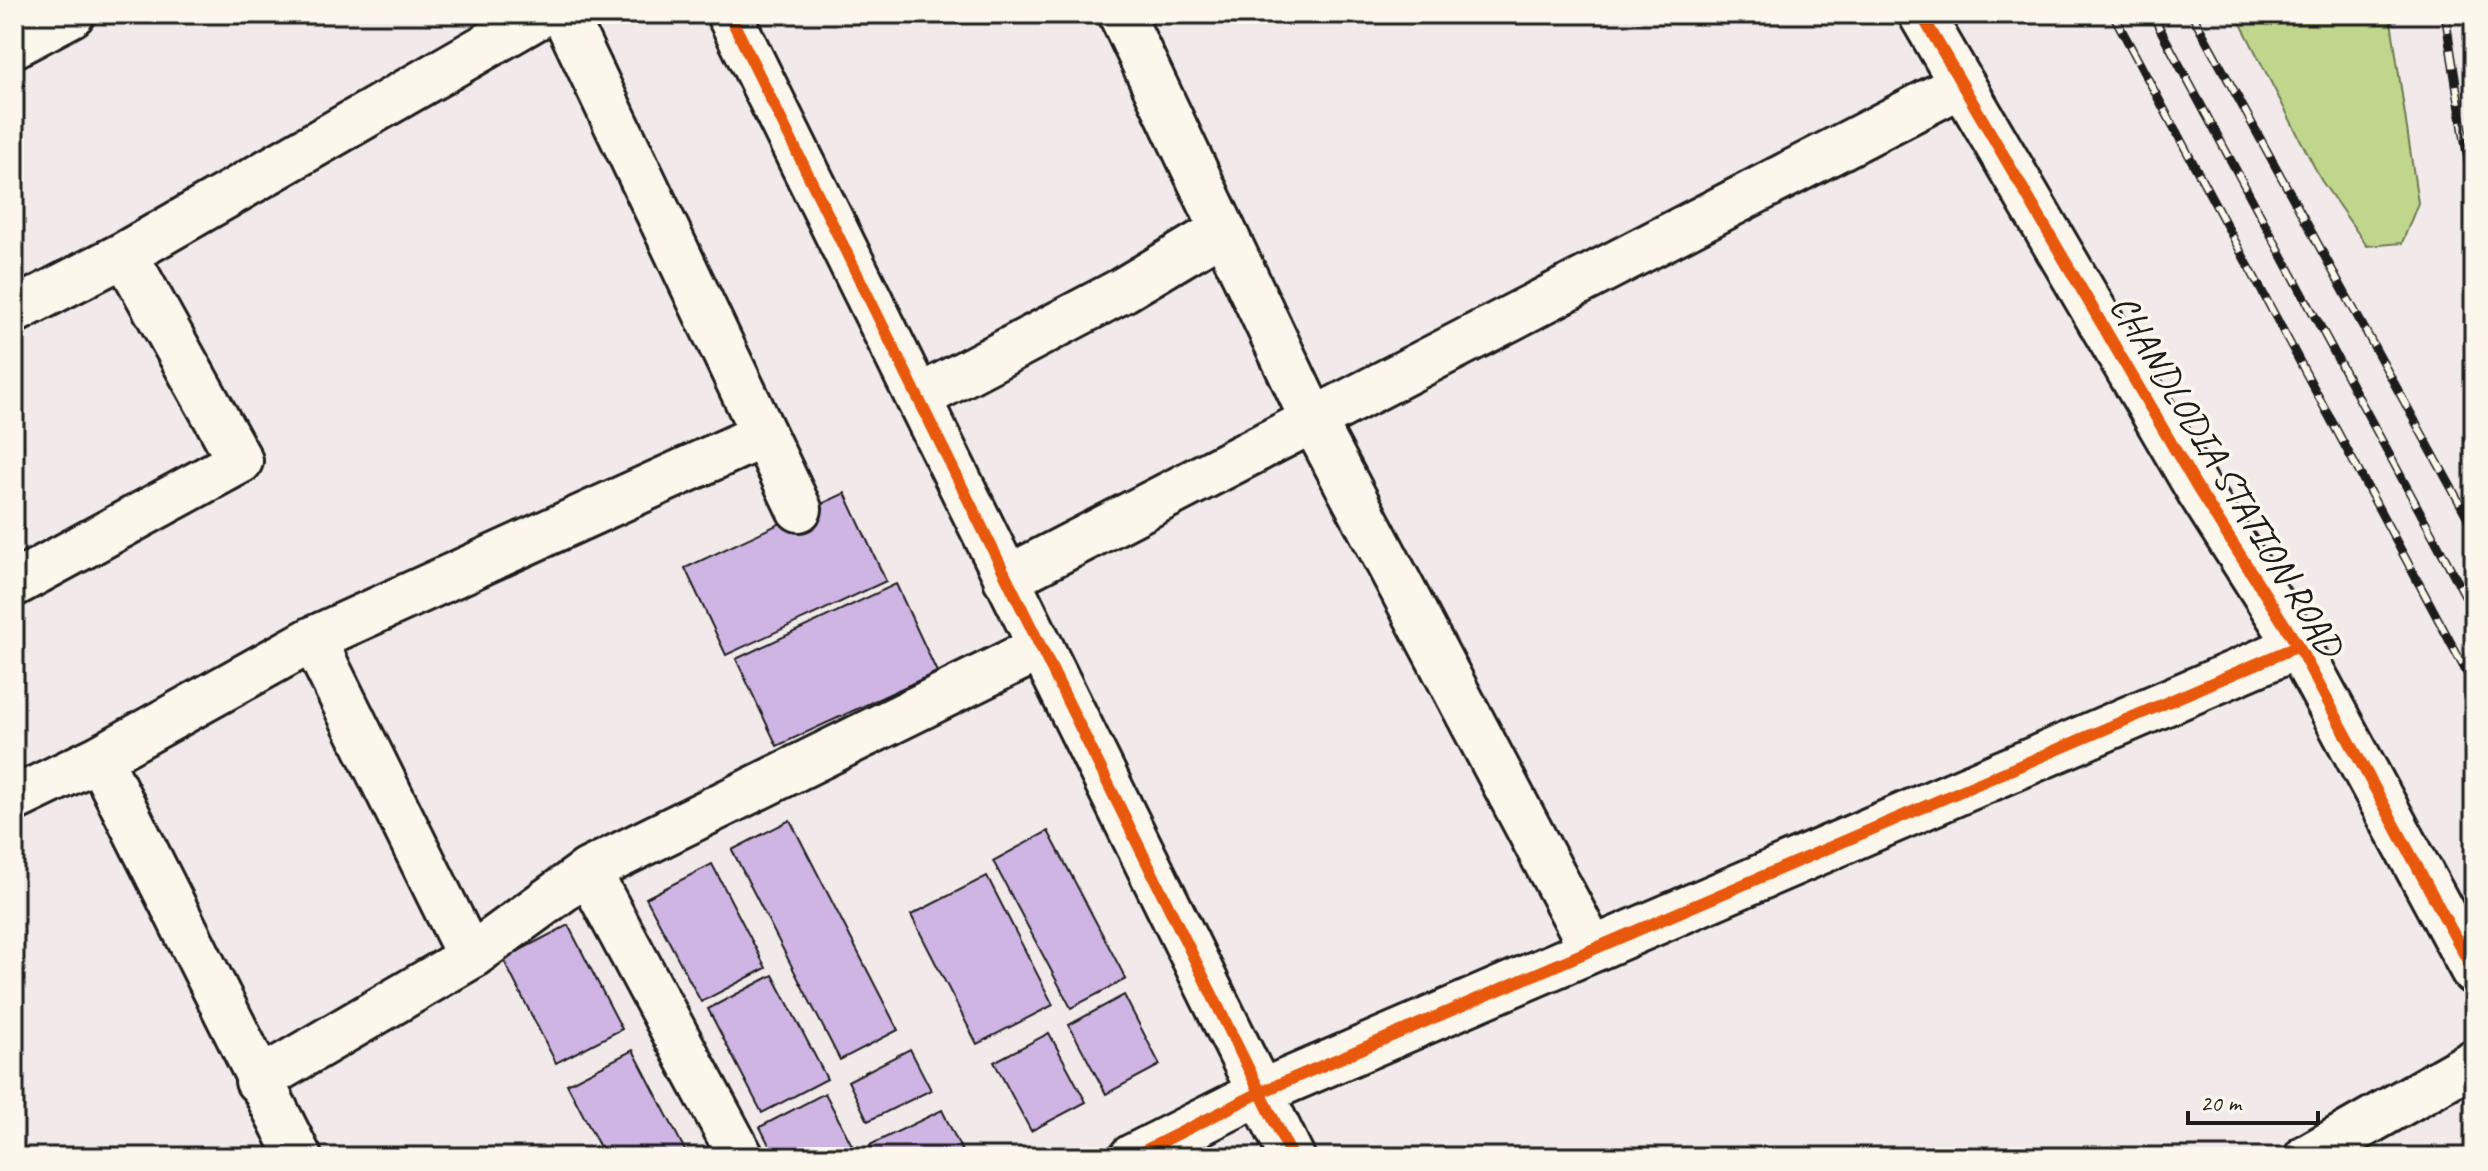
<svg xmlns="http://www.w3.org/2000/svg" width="2488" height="1171" font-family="Caveat,sans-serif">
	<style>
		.green { fill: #c0d68c; stroke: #6e7954; stroke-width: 2 }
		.building { fill: #ceb5e4; stroke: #1c1c1c; stroke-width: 2 }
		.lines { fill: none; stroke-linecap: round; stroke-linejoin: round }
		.minor-casing { stroke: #1c1c1c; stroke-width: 50 }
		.minor { stroke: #fbf7ec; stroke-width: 44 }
		.rail-casing { stroke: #1c1c1c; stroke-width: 9 }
		.rail { stroke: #fbf7ec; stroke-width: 6; stroke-dasharray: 18; stroke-linecap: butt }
		.cycleway-casing { stroke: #fbf7ec; stroke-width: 17 }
		.cycleway { stroke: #e8590c; stroke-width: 12 }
		.labels { text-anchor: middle; stroke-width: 7; stroke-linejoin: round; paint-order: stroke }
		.street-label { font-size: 38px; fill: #1c1c1c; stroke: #fbf7ec }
	</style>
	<rect width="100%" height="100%" fill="#f2eaea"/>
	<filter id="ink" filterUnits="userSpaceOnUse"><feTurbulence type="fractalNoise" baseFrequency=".0125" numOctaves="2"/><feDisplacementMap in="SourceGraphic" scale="16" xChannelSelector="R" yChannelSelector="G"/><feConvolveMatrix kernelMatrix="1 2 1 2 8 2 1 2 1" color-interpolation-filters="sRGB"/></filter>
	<g filter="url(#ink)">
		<path class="green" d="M2236,14H2390L2418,203L2402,243L2367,246L2321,180Z"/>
		<path class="building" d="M845,493L886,581L726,655L685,568Z
			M896,584L937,672L777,746L736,659Z
			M790,820L898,1030L840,1060L732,850Z
			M1048,831L1126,979L1071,1008L993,861Z
			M712,864L766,968L701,1002L646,898Z
			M987,876L1053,1005L977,1044L911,915Z
			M568,925L622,1029L556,1063L503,959Z
			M773,975L827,1079L762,1113L708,1009Z
			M1124,995L1160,1065L1106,1094L1069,1025Z
			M1049,1033L1086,1102L1031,1131L994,1062Z
			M910,1049L931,1090L868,1121L848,1081Z
			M633,1050L687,1154L681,1157H605L567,1084Z
			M825,1093L858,1157H775L760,1127Z
			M942,1110L965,1157H876L870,1145Z"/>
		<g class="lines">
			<g class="minor-casing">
				<path id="minor" d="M564,14L799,509
					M729,14L1292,1157
					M1121,14L1313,420L1592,949
					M1921,14L2198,489L2298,646L2474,972
					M14,45L72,14
					M125,254L542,14
					M14,311L125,254L240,461L14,584
					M918,398L1123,290L1223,230
					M1006,579L1961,85
					M313,639L470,957
					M99,758L299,1157
					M14,799L99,758L313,639L763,435
					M258,1081L470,957L588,871
					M741,1157L588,871L1040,648
					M1132,1157L1259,1093L2298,646
					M2307,1157L2474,1062"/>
			</g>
			<use href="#minor" class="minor"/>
			<g class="rail-casing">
				<path id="rail" d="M2113,14L2474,686
					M2152,14L2474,612
					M2192,14L2474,529
					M2445,14L2474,199"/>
			</g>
			<use href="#rail" class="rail"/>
			<g class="cycleway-casing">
				<path id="cycleway" d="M729,14L1292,1157
					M1921,14L2198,489L2298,646L2474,972
					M1132,1157L1259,1093L2298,646"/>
			</g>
			<use href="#cycleway" class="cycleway"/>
		</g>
	</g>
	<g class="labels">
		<g class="street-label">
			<text transform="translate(2227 475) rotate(59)" y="13">CHANDLODIA STATION ROAD</text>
		</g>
	</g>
	<rect width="2488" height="1171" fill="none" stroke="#fbf7ec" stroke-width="48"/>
	<rect x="24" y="24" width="2440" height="1123" fill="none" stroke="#1c1c1c" stroke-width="3" filter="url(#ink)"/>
	<path d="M2188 1111v12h130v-12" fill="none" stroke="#1c1c1c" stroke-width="4"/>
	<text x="2200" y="1111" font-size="24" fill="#1c1c1c" stroke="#fbf7ec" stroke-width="6" paint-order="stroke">20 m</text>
</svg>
